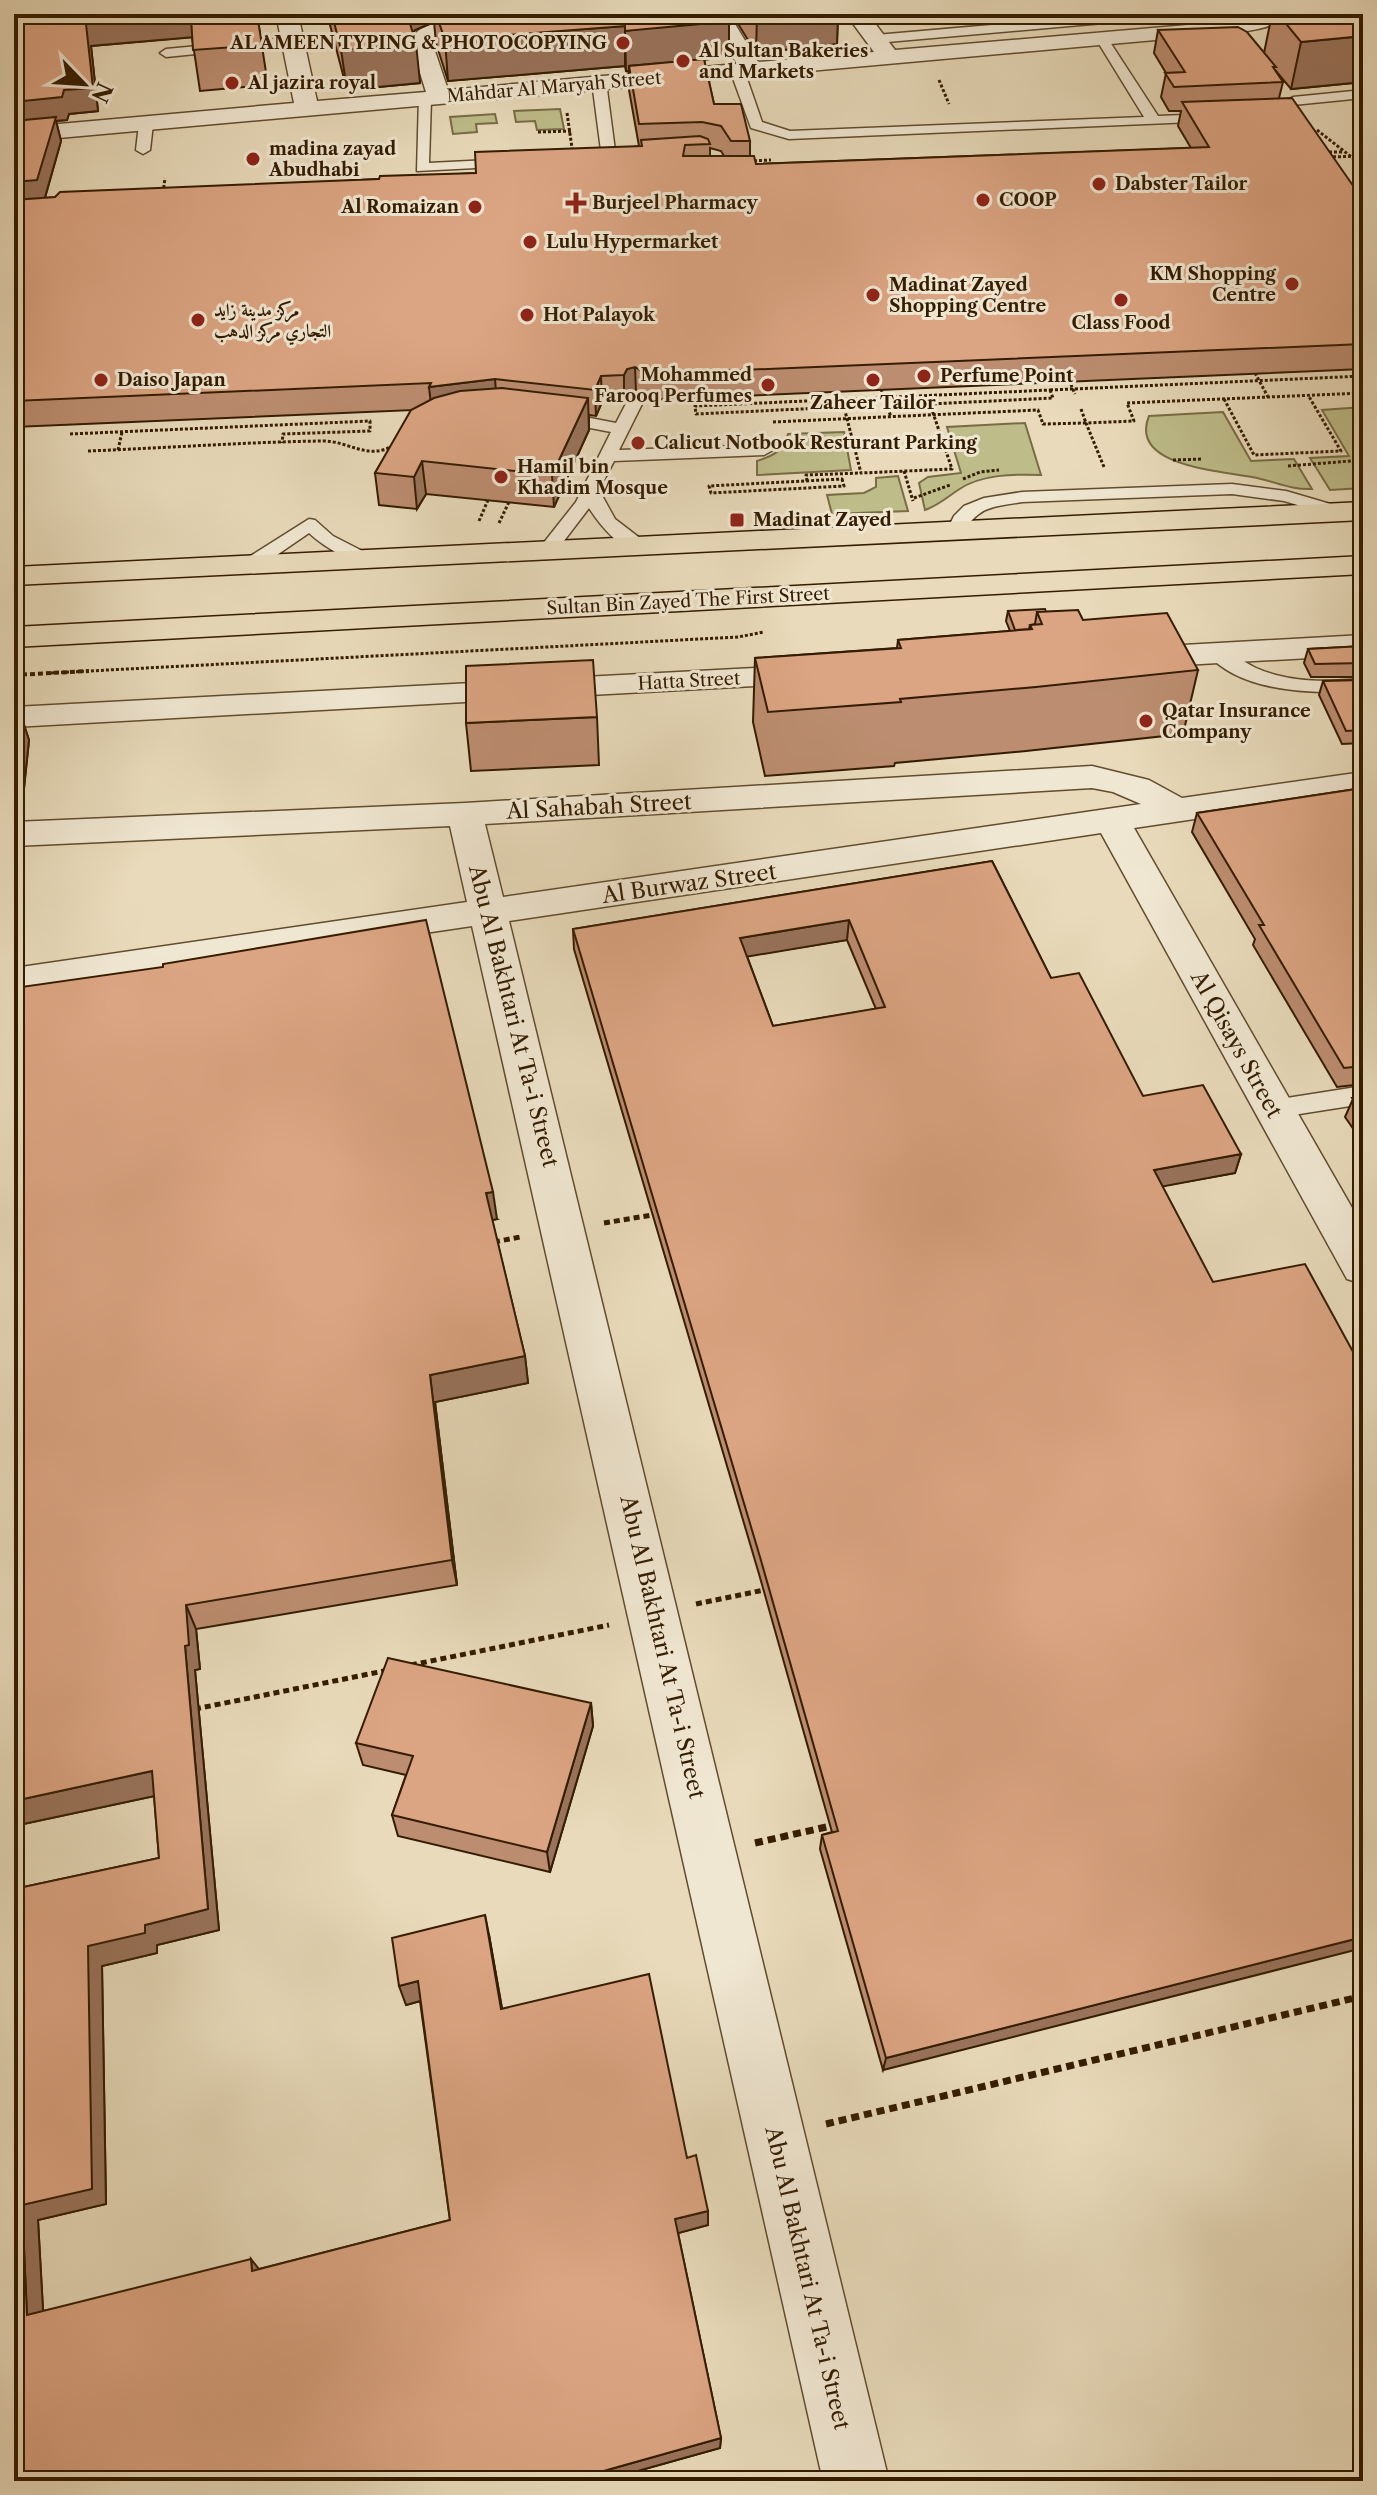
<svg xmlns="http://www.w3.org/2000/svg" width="1377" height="2495" font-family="'Libre Caslon Text',Amiri,serif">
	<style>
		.green { fill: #bebd8a; stroke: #796c45; stroke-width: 2 }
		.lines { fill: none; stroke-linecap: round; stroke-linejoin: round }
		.service-casing { stroke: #614c2e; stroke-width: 3 }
		.minor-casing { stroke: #614c2e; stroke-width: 3 }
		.primary-casing { stroke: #341c00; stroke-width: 3 }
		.path-far3 { stroke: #341c00; stroke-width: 3; stroke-dasharray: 3 2; stroke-linecap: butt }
		.path-far2 { stroke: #341c00; stroke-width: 4; stroke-dasharray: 5 3; stroke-linecap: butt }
		.path-far1 { stroke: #341c00; stroke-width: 5; stroke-dasharray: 6 4; stroke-linecap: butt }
		.path { stroke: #341c00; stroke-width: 7; stroke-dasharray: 8 5; stroke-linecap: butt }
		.service { fill: #f0e7d2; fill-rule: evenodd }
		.minor { fill: #f0e7d2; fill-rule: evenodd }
		.primary { fill: #e8daba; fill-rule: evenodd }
		.wall { fill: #bc8d70; stroke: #341c00; stroke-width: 2; fill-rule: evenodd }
		.shaded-wall { fill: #99735b; stroke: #341c00; stroke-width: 2 }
		.building { fill: #dba482; stroke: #341c00; stroke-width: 2; fill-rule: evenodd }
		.poi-dot { fill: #8f2418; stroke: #f0e7d2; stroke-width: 3 }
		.labels { text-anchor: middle; stroke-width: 6; stroke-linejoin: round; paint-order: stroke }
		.far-poi-label { font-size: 18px; font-weight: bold; fill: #341c00; stroke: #f0e7d2; text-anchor: start }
		.far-street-label { font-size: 18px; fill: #341c00; stroke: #f0e7d2 }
		.street-label { font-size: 22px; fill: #341c00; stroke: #f0e7d2 }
	</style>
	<rect width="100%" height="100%" fill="#e8daba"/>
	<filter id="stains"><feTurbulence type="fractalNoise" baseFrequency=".0025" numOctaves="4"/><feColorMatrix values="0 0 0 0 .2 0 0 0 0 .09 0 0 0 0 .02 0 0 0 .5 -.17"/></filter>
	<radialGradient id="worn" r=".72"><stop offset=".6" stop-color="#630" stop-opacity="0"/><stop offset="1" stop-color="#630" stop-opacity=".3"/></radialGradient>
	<path class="green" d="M560,109L564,129L537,130L535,121L516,122L514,111Z
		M495,114L497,123L476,124L477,132L453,134L450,117Z
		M1363,407V488L1330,490L1310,458L1349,456L1322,410Z
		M1223,412L1251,461L1294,459L1312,489C1290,490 1274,481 1252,477C1223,471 1128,467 1149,416Z
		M1025,423L1041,475C1015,474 980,474 958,490C946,498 939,505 925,510L919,483L928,477L961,473L947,427Z
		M844,432L851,470L757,475V461C772,456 783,452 788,434Z
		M898,476L908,511L832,514L827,495L864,493L876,487V478Z"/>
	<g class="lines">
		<g class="service-casing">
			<path id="service" d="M1117,14H1166L1160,18L876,43L870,39L876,35Z
				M1102,35L1108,39L1158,116L1212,114L1217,115V121L789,139L751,128L730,70L737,66L744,70L762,122L790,131L1144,117L1096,39Z
				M292,37L298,41L297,44L166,57L160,53L166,49Z
				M599,78L606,82L616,158L609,162L602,158L592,82Z
				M1363,90V98L1293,105L1286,101L1293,97Z
				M419,96L431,99L429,163L509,159L514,160V166L417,171Z
				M146,120L153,124L150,150L143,154L136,150L139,124Z
				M636,395L644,400L619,450L764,445L773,450L764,455L614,461L599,490L615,519L645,542L648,546L645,550C623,555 600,525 589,508L554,554H540L538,550L576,502L611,432L554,421L546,416L554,411L616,423L630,396Z
				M1232,484L1286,491L1344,508L1347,512L1338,517L1284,501L1232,494L1022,502C991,507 979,506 962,534L956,535L947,530L954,516L964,506L984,498L1022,492Z
				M309,519L315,520L333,536L378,559L376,563C356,568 323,546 309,533L258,568H244L242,564L244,560Z
				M1217,647C1231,651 1243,662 1256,668C1290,683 1327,682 1363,679V691C1316,694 1240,693 1207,653Z
				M1363,1086V1104L1274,1118L1265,1115L1262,1109L1265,1103L1274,1100Z"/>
		</g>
		<g class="minor-casing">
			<path id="minor" d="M276,14H298L317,101L426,92L410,41C414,36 417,30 423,28C462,9 567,14 613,14L602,20L449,33L432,42L448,90L737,64L707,14H729L758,62L874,52L846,14H868L895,50L1211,23L1258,14H1289C1272,32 1234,32 1211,35L14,142V128L294,103Z
				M1363,635V655L1130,668L1118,665L1113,658L1118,651L1130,648Z
				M813,665L825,668L830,675L825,682L14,727V707Z
				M1092,766L1149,780L1182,798L1363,772V794L1134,828L1363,1227V1284L1347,1279L1101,833L509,921L889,2481H823L472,926L14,994V968L467,902L450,826L14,846V822L465,803ZM1092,788L1113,792L1141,804L503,897L485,824Z"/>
		</g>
		<g class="primary-casing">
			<path id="primary" d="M1363,502V520L14,585V567Z
				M1363,556V574L14,647V627Z"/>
		</g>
		<path class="path-far3" d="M939,80L949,104
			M567,113L573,155
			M1317,130L1363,166
			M538,132L573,131
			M1324,152H1342
			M1328,157L1363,156
			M749,161L771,160
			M163,193L165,178
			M1255,373L1268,397
			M1067,375L1075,394
			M881,389L891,417
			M1050,390L1053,398L930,404L952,469L861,473L844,407L696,414L695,406Z
			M1050,390L1363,376
			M1224,399L1254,455L1341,451L1308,395
			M773,422L1038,410L1043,424L1086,423L1081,409
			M70,434L370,421V431L283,434L282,443
			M118,450L122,432
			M88,451C166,448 245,442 323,441C349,441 368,461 394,445
			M1173,460L1203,459
			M1288,466L1363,460
			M1104,467L1086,423L1134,421L1127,403L1363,393
			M904,471L913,501
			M842,479L844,486L711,493L709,486Z
			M963,479L980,472L999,470
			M807,481L806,475L861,473
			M914,498L950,485
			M479,521L488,500
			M499,523L509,502
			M51,673L738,637L764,632"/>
		<path class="path-far2" d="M14,675L89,671"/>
		<path class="path-far1" d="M604,1223L658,1214
			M494,1242L520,1237
			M696,1604L769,1589
			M411,1665L609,1625
			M195,1709L389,1670"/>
		<path class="path" d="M755,1843L835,1825
			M826,2124L1363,1996"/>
		<use href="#service" class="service"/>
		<use href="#minor" class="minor"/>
		<use href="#primary" class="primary"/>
	</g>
	<path class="wall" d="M14,14H257L268,85L200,91L192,37L91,46L98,111L69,114L67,120L56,121L61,141L45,198L379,179L476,173L639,146L629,90V71H626L625,66L448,81L436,43L434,22L415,30L413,33L420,83L347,90L330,25L329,14H728L729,56L704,60L714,104L750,141V156L756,164L1191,148L1178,126L1181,111H1169L1161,97L1166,73L1154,53L1158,30L1264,53L1272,14H1363V82L1291,89L1275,70L1283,82L1279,98L1363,200V369L647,400L636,392L627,395L624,401L602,402L596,416L589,415V430L554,507L426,494L417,509L379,505L375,473L413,410L14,427ZM710,148L721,151L724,156H710Z
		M732,14H838L837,44L756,53Z
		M1008,611L1046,612L1083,620L1198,670L1183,734L1026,751L895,763L894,766L765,776L753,722L755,658L897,648L898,640L1010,631L1006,621Z
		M1363,646V677H1311L1304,663L1308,649Z
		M1363,680V743L1342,744L1319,695L1323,681Z
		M14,694L29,740L23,798L14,799Z
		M597,717L599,765L471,771L466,723Z
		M1363,788V1084L1337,1087L1253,945L1255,939L1192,832L1197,813Z
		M992,861L1051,978L1143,1096L1241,1154L1235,1173L1162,1186L883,2070L820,1849L822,1835L832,1832L759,1574L574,949L573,929ZM847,940L876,1009L773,1026L747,956Z
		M14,988L497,1219L492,1220L525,1356L528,1383L435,1402L457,1585L196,1629L200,1669L195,1670L219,1930L157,1945V1953L102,1966L106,2204L38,2220L43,2311L259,2269L450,2220L420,2001L406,2005L489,1935L502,2008L687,2158L708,2225L678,2233L721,2438L720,2448L602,2481H14V1889L159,1858L154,1796L14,1826Z
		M1363,1089V1143L1345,1117L1357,1090Z
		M591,1703L593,1726L550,1872L398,1836L392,1815L406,1775L363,1765L356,1743Z"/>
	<path class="shaded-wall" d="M404,14H433L434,22L415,30L407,42Z
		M757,14H838L837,44L756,53Z
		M192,15L195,37L91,46L98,111L69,114L67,120L56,121L61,141L43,204L14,207V102L86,24Z
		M729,16V56L700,60L629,66V71H626L625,31Z
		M625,26V66L448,81L445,40Z
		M1363,36V82L1291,89L1301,42Z
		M416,43L420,83L347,90L341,50Z
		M635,367L636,392L627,395L624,401V375L627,369Z
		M601,376L602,402L596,416L595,390Z
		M495,379L497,405L432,413L429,387Z
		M588,398L589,430L554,507L552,475Z
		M422,461L426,494L417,509L414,477Z
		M14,694L29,740L23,798L14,771Z
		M849,920L847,940L739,958L740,938Z
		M1241,1154L1235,1173L1149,1189L1154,1170Z
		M493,1192L497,1219L489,1221L486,1193Z
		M525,1356L528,1383L435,1402L457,1585L452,1560L430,1375Z
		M186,1605L196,1629L200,1669L195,1670L219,1930L157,1945V1953L102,1966L106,2204L38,2220L44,2327L27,2315L22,2205L88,1946L145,1925L208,1909L185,1646Z
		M591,1703L593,1726L550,1872L547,1852Z
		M152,1771L164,1794L14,1826V1801Z
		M485,1915L489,1935L505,2027L501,2009Z
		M1363,1937V1948L883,2070L886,2058Z
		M418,1981L424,2000L406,2005L399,1986Z
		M708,2211V2225L675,2234V2219Z
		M251,2259L262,2273L252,2271Z
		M721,2438L720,2448L602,2481H568Z"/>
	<path class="building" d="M14,14H219L192,17V15L86,24L93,88L64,90L62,97L14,102Z
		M219,14H257L262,45L193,50L191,17Z
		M332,14H407L416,43L341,50Z
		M436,14H728L729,16L699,20L700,24L625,31V26L445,40Z
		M1278,14H1363V36L1301,42Z
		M1238,27L1247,32L1276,67H1273L1283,82L1174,87L1165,73L1185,72L1158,30Z
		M704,59L714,104H741L750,141H731L721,126L702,122L639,124L629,66Z
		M1292,98L1363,200V344L646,374L635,367L627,369L624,375L601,376L595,390L495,379L429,387L431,383L14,401V200L55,197L60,192L379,179L380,176L476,173L475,152L642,146L641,140L700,136L708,139L710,144L685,145L683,156H754L756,164L1209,147L1182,102Z
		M56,117L37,180L14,182V121Z
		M502,388L588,398L552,475L422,461L414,477L375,473L411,410L434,398L460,391Z
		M1045,609L1046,612H1037L1035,624L1030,625L1029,629L1015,630L1008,611Z
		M1078,610L1083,620L1167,613L1198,670L1036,687L900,699L901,702L768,712L755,658L901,648L898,640L1032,629L1030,625L1042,624L1037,612Z
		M1363,646V663L1315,664L1308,649Z
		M593,660L597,717L466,723V666Z
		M1363,680V730L1346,731L1323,681Z
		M1363,788V1066L1344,1068L1259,925H1264L1197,813Z
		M992,861L1051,978L1079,973L1143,1096L1203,1085L1241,1154L1154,1170L1213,1282L1305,1264L1363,1370V1937L886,2058L822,1835L838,1831L760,1557L573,929ZM849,920L885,1007L773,1026L740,938Z
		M426,920L493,1192L486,1193L525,1356L430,1375L452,1560L186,1605L189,1645L185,1646L208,1909L145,1925V1933L88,1946L92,2189L22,2205L27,2315L251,2259L252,2271L450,2220L418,1981L399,1986L392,1938L485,1915L501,2009L649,1974L687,2158L696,2155L708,2211L675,2219L721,2438L568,2481H14V1889L159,1858L152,1771L14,1801V988L163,967V964Z
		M1363,1089V1113L1352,1098L1361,1096L1357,1090Z
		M388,1658L591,1703L547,1852L392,1815L413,1756L356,1743Z"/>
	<g class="poi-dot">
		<circle cx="623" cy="43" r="8"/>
		<circle cx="683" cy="61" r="8"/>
		<circle cx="232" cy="83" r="8"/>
		<circle cx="253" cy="159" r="8"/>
		<circle cx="1099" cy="184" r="8"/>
		<circle cx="983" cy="200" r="8"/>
		<path d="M572 191h8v8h8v8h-8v8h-8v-8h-8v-8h8z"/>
		<circle cx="475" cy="207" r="8"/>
		<circle cx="530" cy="242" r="8"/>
		<circle cx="1292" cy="284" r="8"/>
		<circle cx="873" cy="295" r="8"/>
		<circle cx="1121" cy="300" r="8"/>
		<circle cx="527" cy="315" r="8"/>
		<circle cx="198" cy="320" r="8"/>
		<circle cx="924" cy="376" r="8"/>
		<circle cx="101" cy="380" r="8"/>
		<circle cx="873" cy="380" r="8"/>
		<circle cx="768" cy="385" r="8"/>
		<circle cx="638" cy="443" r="8"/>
		<circle cx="501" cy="477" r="8"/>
		<rect x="729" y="512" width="16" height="16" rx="4"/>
		<circle cx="1146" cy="721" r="8"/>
	</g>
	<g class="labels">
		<g class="far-poi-label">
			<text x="607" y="49" text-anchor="end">AL AMEEN TYPING &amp; PHOTOCOPYING</text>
			<text x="699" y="57">Al Sultan Bakeries<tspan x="699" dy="21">and Markets</tspan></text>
			<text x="248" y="89">Al jazira royal</text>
			<text x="269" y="155">madina zayad<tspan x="269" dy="21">Abudhabi</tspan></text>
			<text x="1115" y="190">Dabster Tailor</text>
			<text x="999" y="206">COOP</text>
			<text x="592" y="209">Burjeel Pharmacy</text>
			<text x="459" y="213" text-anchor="end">Al Romaizan</text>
			<text x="546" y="248">Lulu Hypermarket</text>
			<text x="1276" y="280" text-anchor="end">KM Shopping<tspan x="1276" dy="21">Centre</tspan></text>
			<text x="889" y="291">Madinat Zayed<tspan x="889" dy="21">Shopping Centre</tspan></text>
			<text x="214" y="316">مركز مدينة زايد<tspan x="214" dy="21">التجاري مركز الدهب</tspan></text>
			<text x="543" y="321">Hot Palayok</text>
			<text x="1121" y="329" text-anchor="middle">Class Food</text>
			<text x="752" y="381" text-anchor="end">Mohammed<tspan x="752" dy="21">Farooq Perfumes</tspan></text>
			<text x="940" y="382">Perfume Point</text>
			<text x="117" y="386">Daiso Japan</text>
			<text x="873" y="409" text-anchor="middle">Zaheer Tailor</text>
			<text x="654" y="449">Calicut Notbook Resturant Parking</text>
			<text x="517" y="473">Hamil bin<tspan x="517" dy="21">Khadim Mosque</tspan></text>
			<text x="753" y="526">Madinat Zayed</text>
			<text x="1162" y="717">Qatar Insurance<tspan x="1162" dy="21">Company</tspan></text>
		</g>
		<g class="far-street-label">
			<text transform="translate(554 87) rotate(-5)" y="6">Mahdar Al Maryah Street</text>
			<text transform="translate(688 601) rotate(-3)" y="6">Sultan Bin Zayed The First Street</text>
			<text transform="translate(689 681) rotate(-3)" y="6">Hatta Street</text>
		</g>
		<g class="street-label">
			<text transform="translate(599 806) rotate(-3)" y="8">Al Sahabah Street</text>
			<text transform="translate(689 883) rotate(-8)" y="8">Al Burwaz Street</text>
			<text transform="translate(514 1016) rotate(76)" y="8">Abu Al Bakhtari At Ta-i Street</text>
			<text transform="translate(1237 1044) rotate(61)" y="8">Al Qisays Street</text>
			<text transform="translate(663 1647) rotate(77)" y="8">Abu Al Bakhtari At Ta-i Street</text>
			<text transform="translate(808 2278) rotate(77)" y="8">Abu Al Bakhtari At Ta-i Street</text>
		</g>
	</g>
	<rect width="1377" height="2495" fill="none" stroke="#e8daba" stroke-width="48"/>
	<rect x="16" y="16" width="1345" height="2463" fill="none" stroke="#341c00" stroke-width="4"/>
	<rect x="24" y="24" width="1329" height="2447" fill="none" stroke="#341c00" stroke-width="2"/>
	<g transform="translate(84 84) rotate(115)" stroke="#f0e7d2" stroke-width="6" paint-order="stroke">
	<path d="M0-6L14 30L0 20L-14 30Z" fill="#341c00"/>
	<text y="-12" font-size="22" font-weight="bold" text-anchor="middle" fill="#341c00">N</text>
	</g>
	<rect width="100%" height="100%" filter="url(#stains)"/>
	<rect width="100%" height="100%" fill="url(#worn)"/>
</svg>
